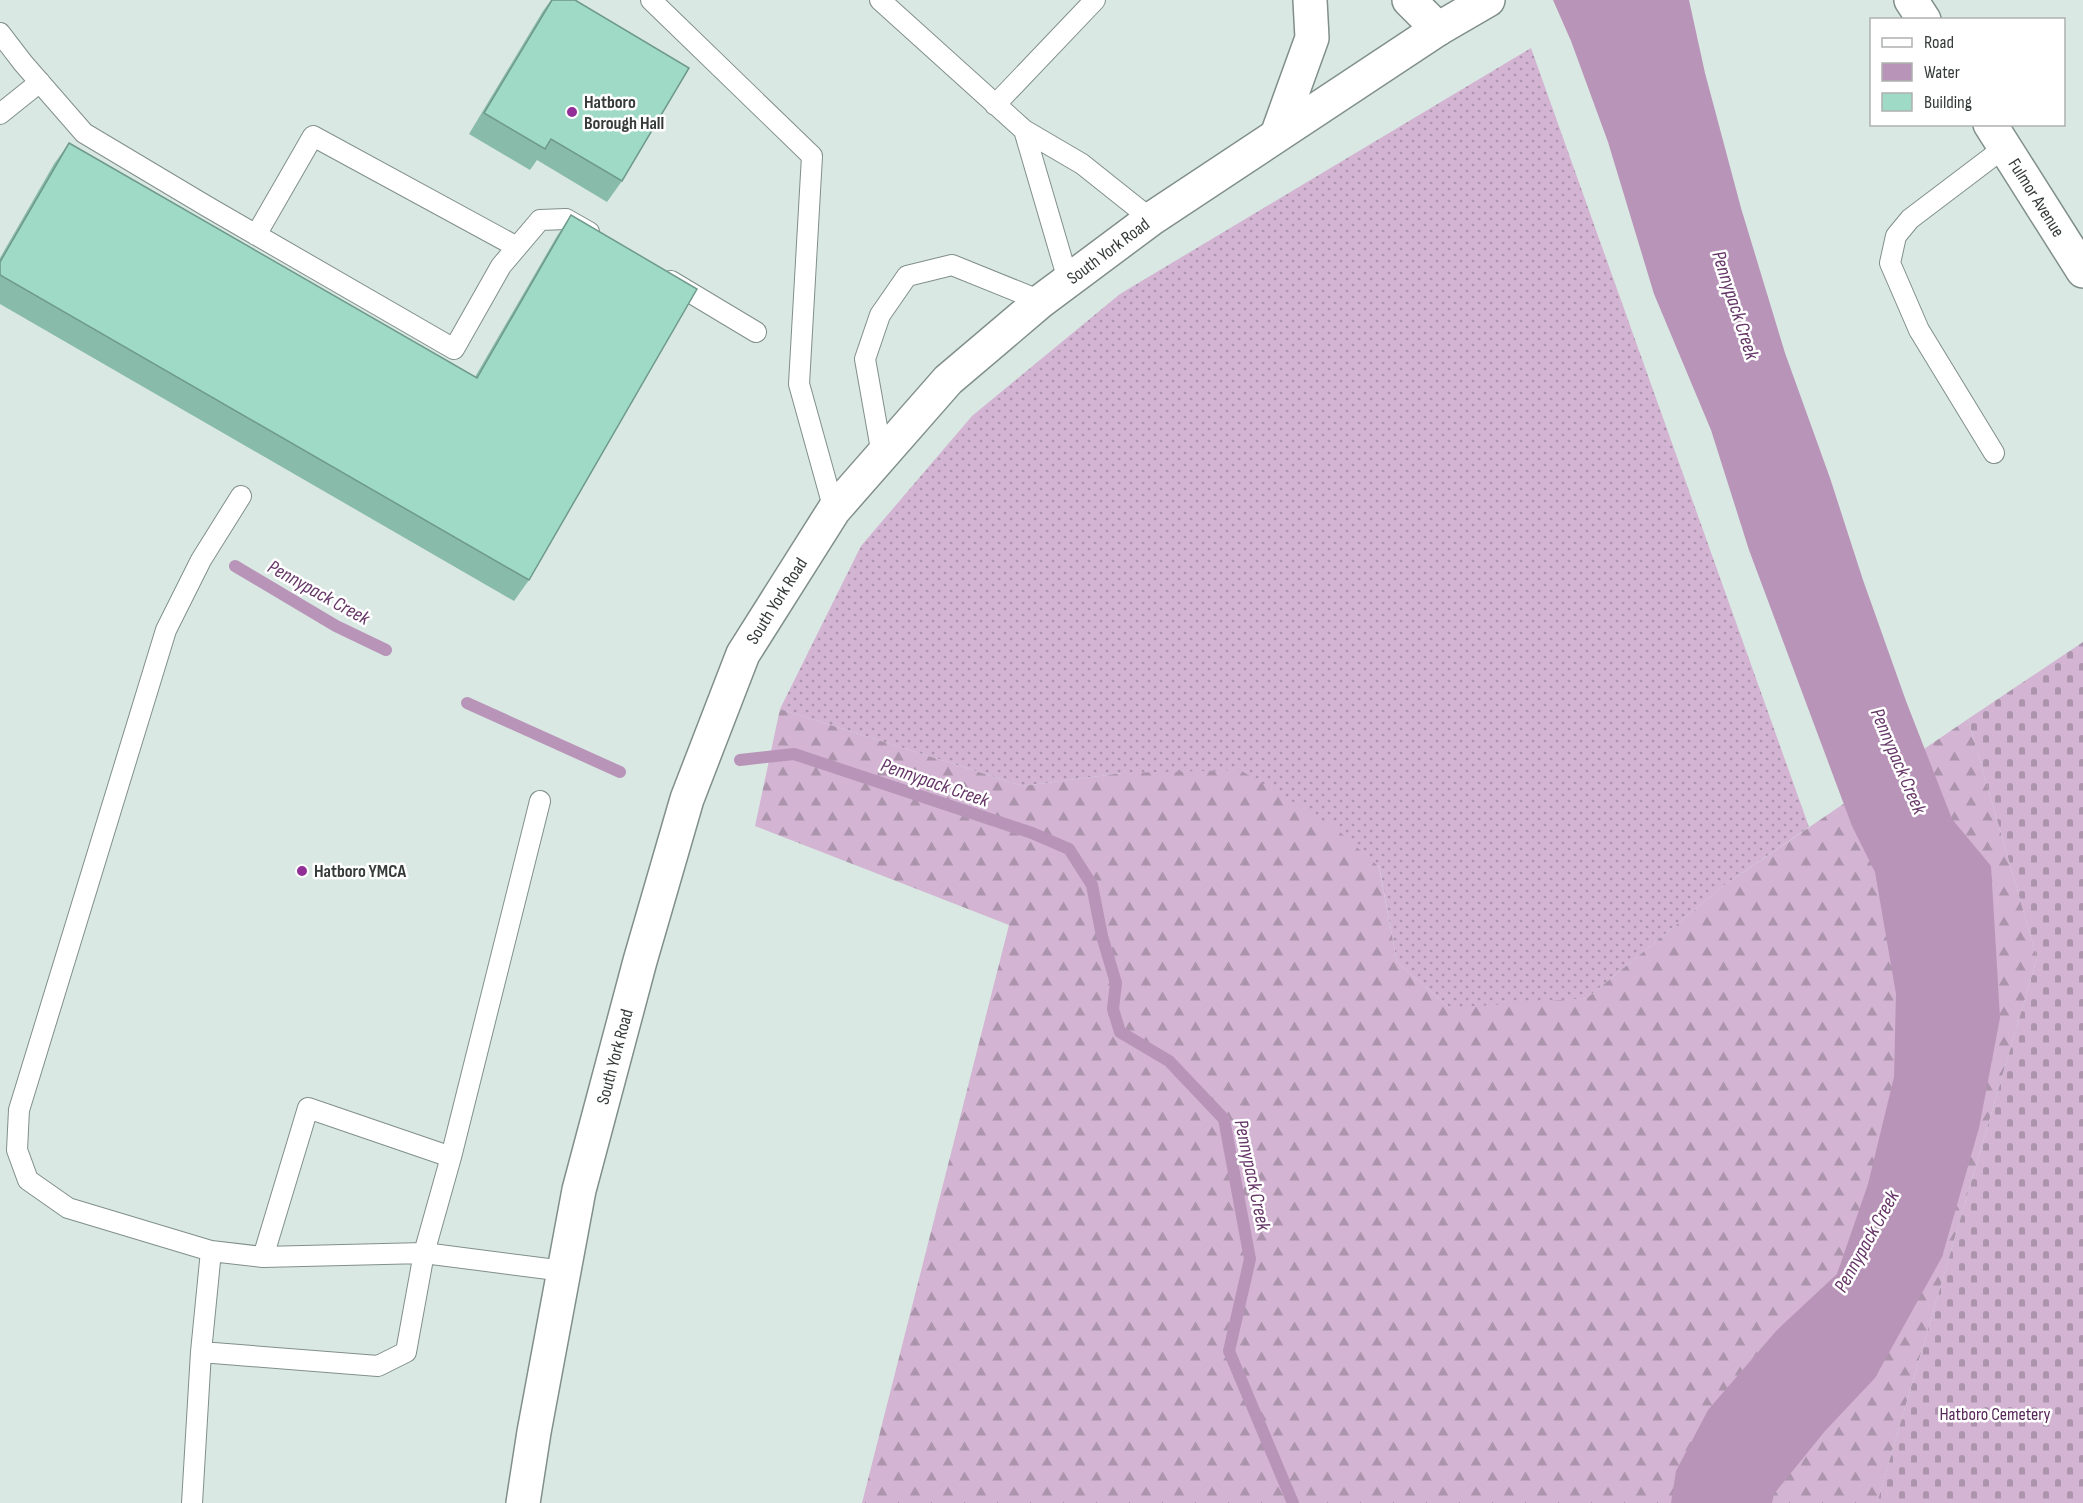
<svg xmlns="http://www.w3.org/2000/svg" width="2083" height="1503" font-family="'Sofia Sans Condensed',sans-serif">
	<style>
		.grass { fill: url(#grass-dots) }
		.forest { fill: url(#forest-firs) }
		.cemetery { fill: url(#cemetery-stones) }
		.water { fill: #b994b9 }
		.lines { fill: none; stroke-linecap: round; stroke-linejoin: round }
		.stream { stroke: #b994b9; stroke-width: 12 }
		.service-casing { stroke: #818f8a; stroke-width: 22 }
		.minor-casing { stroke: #818f8a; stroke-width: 36 }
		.tertiary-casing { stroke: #818f8a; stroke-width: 36 }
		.trunk-casing { stroke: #818f8a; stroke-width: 36 }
		.service { stroke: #fff; stroke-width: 20 }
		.minor { stroke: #fff; stroke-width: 33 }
		.tertiary { stroke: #fff; stroke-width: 33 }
		.trunk { stroke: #fff; stroke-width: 33 }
		.wall { fill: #8ba }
		.building { fill: #9edac6; stroke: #6f998b; stroke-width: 1.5 }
		.poi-dot { fill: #912f97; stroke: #fff; stroke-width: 2 }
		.labels { text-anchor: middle; stroke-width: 5; stroke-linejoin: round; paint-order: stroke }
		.poi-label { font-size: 18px; font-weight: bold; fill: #353b38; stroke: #fff; text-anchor: start }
		.street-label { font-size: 18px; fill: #353b38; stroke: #fff }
		.park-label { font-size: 18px; fill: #572859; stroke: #fff }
		.water-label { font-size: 20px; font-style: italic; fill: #653667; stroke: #fff }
	</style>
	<defs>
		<pattern id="grass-dots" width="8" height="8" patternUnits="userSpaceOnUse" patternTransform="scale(1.5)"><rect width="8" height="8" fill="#d3b4d3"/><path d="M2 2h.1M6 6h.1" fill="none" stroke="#ac94ac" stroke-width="1.8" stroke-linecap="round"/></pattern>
		<pattern id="forest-firs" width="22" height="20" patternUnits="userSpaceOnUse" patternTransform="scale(1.5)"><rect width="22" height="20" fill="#d3b4d3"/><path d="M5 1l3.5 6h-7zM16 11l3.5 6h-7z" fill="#ac94ac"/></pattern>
		<pattern id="cemetery-stones" width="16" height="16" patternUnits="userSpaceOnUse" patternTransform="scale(1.5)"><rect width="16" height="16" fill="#d3b4d3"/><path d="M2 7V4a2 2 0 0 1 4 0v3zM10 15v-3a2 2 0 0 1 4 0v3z" fill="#ac94ac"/></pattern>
	</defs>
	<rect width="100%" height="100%" fill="#d9e8e2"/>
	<path class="grass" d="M1531,48L1809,827L1726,884L1587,998L1490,1011L1450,1008L1397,962L1379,866L1122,773L1023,786L780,709L861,546L972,416L1120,294Z"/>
	<path class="forest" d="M780,709L1023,786L1122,773L1240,770L1333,826L1379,867L1397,962L1450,1008L1587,998L1726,884L1968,719L2037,958L1877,1503H862L1009,925L755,826Z"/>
	<path class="cemetery" d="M2083,642V1503H1877L2037,958L1968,719Z"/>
	<path class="water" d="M1553,0H1689L1705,73L1741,208L1785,353L1830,478L1863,580L1906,701L1952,819L1991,866L2000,1018L1979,1128L1942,1257L1875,1378L1825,1431L1774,1494L1772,1503H1671L1676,1471L1708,1410L1777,1330L1837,1274L1868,1184L1894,1077L1896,994L1875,872L1852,826L1749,550L1711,430L1654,294L1608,142L1571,41Z"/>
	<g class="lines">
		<path class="stream" d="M235,566L336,626L386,650
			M467,703L620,772
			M740,760L794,754L1032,833L1069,849L1092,885L1102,936L1116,983L1113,1009L1120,1032L1169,1061L1224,1119L1250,1259L1229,1351L1293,1503"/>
		<g class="service-casing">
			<path id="service" d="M651,0L812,156L799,384L834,510
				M880,0L1024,130L1082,164L1151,219
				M0,33L23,63L84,133L208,207L454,349L501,266L540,220L566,219L589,232
				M995,105L1095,0
				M0,114L40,82
				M1024,130L1068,280
				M256,235L313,136L517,247
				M671,281L756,332
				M1994,453L1919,330L1890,263L1896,236L1910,219L2005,147
				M882,455L865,359L880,315L907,276L952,265L1041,301
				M211,1251L68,1208L28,1180L17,1150L19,1110L166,630L201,560L241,496
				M263,1257L424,1253L451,1157
				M201,1352L378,1366L406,1352L424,1253L564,1271
				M192,1503L201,1352L211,1251L263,1257L308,1108L451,1157L540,801"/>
		</g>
		<g class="minor-casing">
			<g id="minor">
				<path d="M1911,0L1924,20"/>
				<path id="s1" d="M1990,124L2083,271"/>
			</g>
		</g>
		<g class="tertiary-casing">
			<path id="tertiary" d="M1409,0L1438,29"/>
		</g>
		<g class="trunk-casing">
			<g id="trunk">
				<path d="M1277,135L1312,38L1310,0"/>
				<path id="s2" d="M523,1503L534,1432L579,1190L640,961L687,799L743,654L834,510L948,380L1041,301L1151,219L1438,29L1488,0"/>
			</g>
		</g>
		<use href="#service" class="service"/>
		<use href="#minor" class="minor"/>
		<use href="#tertiary" class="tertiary"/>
		<use href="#trunk" class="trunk"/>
	</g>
	<path class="wall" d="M551,0H575L622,181L607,202L537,160L530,170L469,134L543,11Z
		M69,143L475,377L557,236L571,215L529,580L514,601L0,304V258L54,164Z"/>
	<path class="building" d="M552,0H575L689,68L622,181L551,139L545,149L484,113Z
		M69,143L477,378L571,215L697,289L529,580L0,275V262Z"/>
	<g class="poi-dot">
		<circle cx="572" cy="112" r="6"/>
		<circle cx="302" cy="871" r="6"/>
	</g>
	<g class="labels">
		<g class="poi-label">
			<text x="584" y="108">Hatboro<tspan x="584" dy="21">Borough Hall</tspan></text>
			<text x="314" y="877">Hatboro YMCA</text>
		</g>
		<g class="street-label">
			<text dy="6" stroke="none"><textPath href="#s1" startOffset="87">Fulmor Avenue</textPath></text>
			<text dy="6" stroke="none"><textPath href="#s2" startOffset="1428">South York Road</textPath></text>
			<text dy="6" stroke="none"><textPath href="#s2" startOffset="942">South York Road</textPath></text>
			<text dy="6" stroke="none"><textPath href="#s2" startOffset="456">South York Road</textPath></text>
		</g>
		<g class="park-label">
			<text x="1995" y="1420">Hatboro Cemetery</text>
		</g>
		<g class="water-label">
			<text transform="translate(1736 305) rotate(72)" y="7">Pennypack Creek</text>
			<text transform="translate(319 592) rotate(29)" y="7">Pennypack Creek</text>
			<text transform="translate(1899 761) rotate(67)" y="7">Pennypack Creek</text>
			<text transform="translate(935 782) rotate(19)" y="7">Pennypack Creek</text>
			<text transform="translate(1253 1175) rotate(78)" y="7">Pennypack Creek</text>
			<text transform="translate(1866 1241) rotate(-61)" y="7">Pennypack Creek</text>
		</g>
	</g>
	<rect x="1870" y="18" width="195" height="108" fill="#ffffff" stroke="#aeb1af" stroke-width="1.5"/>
	<rect x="1882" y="38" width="30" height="9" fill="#ffffff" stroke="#aeb1af" stroke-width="1.5"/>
	<text x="1924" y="48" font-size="18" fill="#353b38">Road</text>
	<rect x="1882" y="63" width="30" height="18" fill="#b994b9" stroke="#aeb1af" stroke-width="1.5"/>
	<text x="1924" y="78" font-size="18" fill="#353b38">Water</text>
	<rect x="1882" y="93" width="30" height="18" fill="#9edac6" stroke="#aeb1af" stroke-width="1.5"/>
	<text x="1924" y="108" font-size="18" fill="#353b38">Building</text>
</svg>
